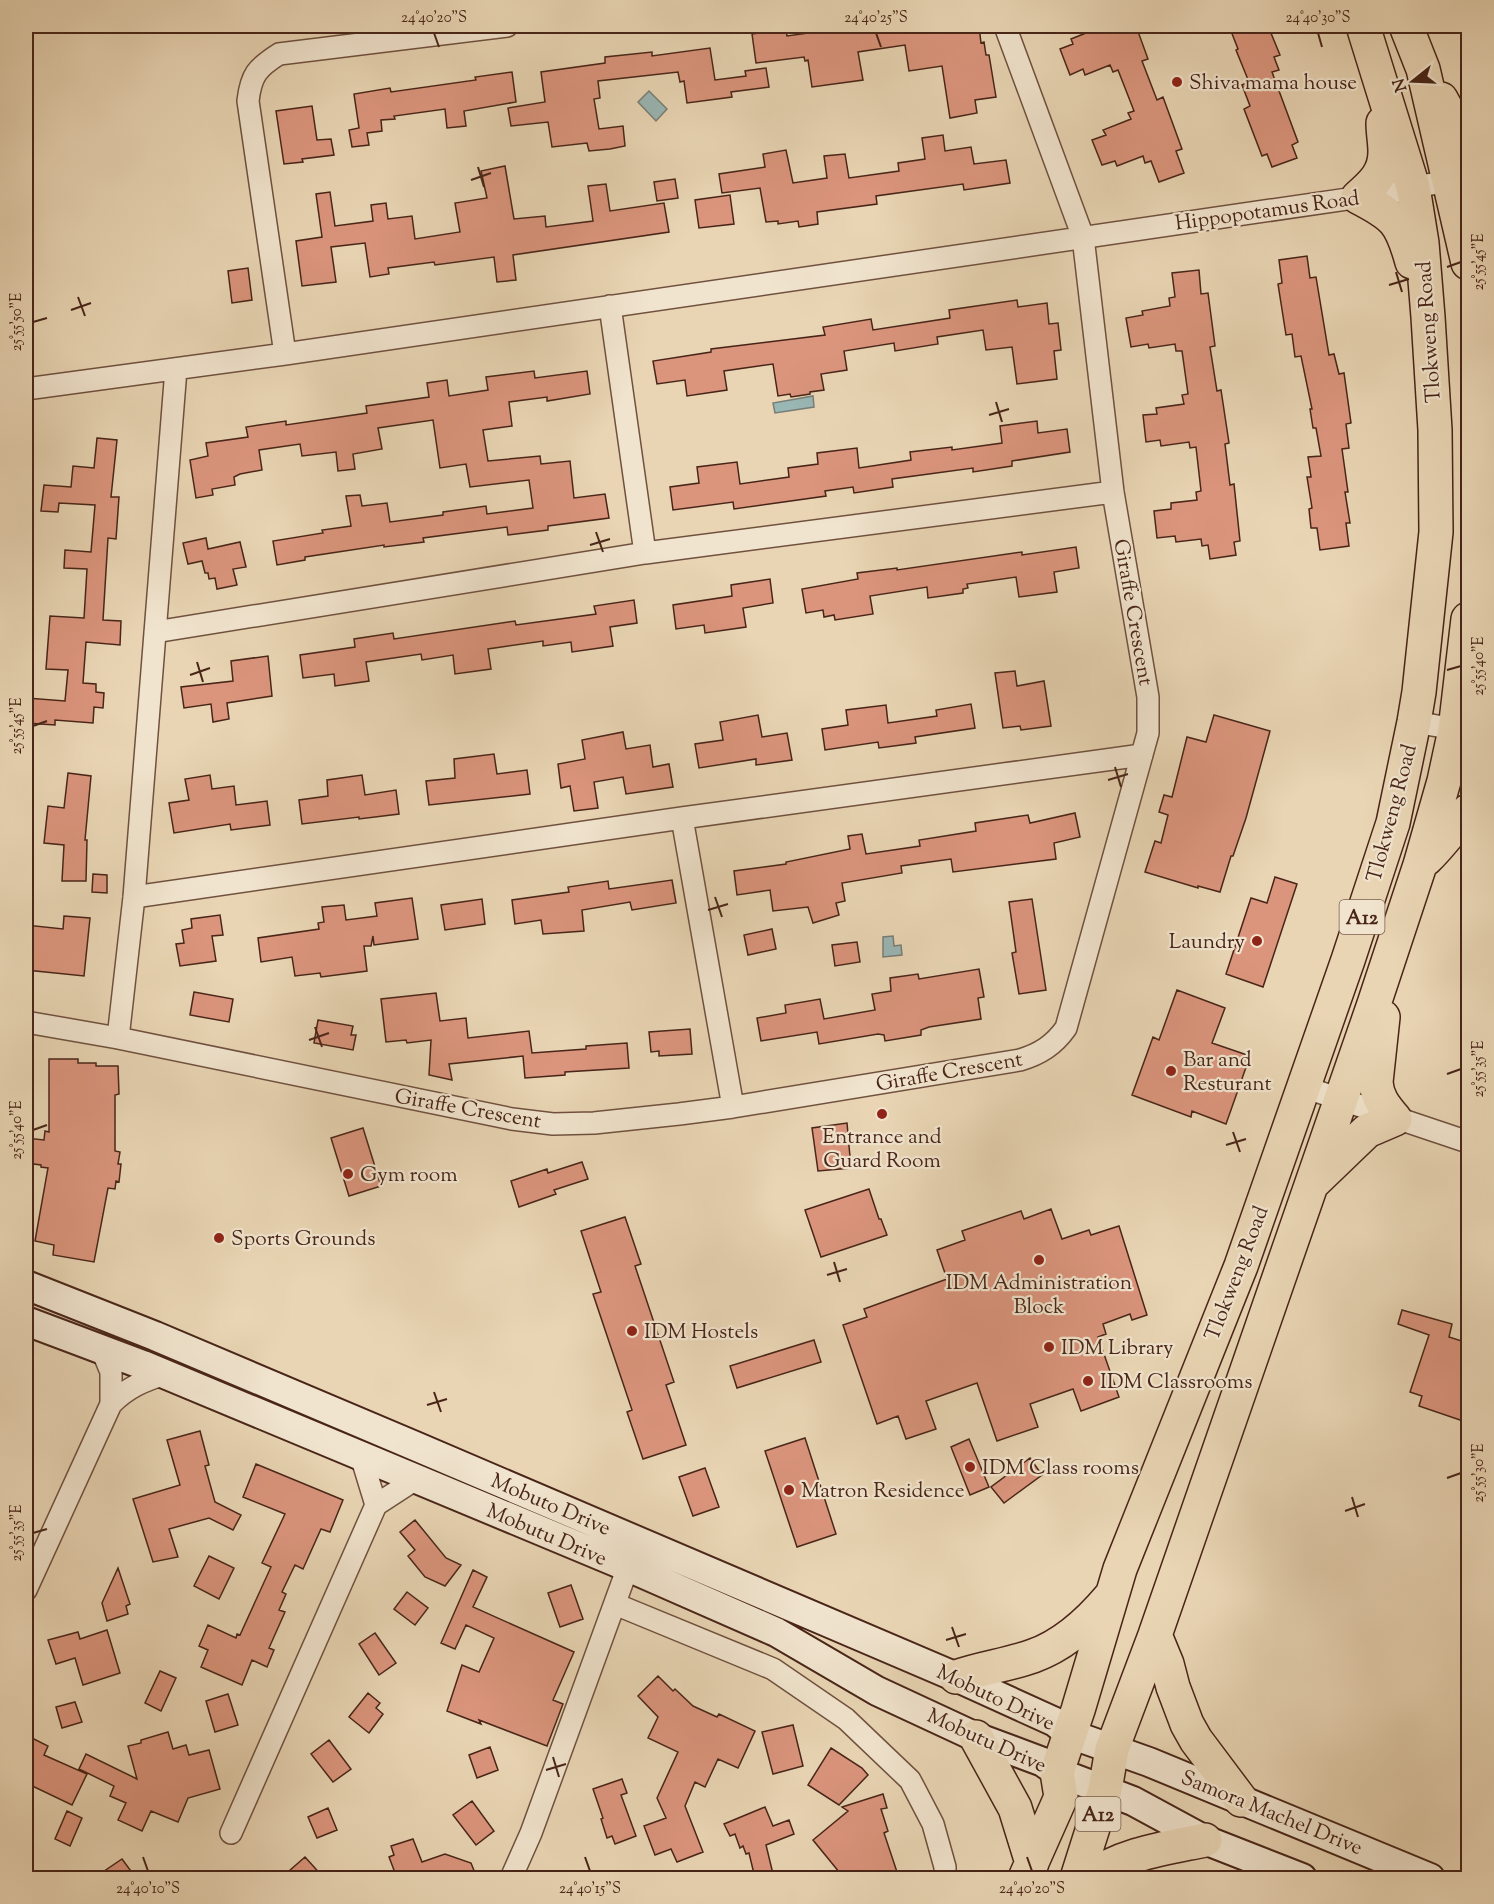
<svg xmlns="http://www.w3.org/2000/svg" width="1494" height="1904" font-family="'Sorts Mill Goudy',serif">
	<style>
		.water { fill: #99b7b5; stroke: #797d76; stroke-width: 1.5 }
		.building { fill: #db957d; stroke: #482518; stroke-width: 1.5 }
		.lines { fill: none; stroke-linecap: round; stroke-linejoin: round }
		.street-casing { stroke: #70513f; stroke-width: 24 }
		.secondary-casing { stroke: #482518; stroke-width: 32 }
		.primary-casing { stroke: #482518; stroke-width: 36 }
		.street { stroke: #f1e4ce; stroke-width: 21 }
		.secondary { stroke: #f1e4ce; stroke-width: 28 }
		.primary { stroke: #e9d5b4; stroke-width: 33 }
		.ticks { fill: none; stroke: #482518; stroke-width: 2 }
		.poi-dot { fill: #8f2418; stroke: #f1e4ce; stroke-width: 2 }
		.labels { text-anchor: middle; stroke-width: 4.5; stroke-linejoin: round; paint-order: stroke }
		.shield { fill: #f1e4ce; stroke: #7b5e4f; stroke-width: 1.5 }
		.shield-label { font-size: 20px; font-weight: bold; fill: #482518 }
		.poi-label { font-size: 21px; fill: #482518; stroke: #f1e4ce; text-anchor: start }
		.street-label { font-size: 21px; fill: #482518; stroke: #f1e4ce }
		.neatline { fill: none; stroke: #482518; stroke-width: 2 }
		.ticks-label { font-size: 15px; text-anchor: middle; fill: #482518 }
	</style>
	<rect width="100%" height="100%" fill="#e9d5b4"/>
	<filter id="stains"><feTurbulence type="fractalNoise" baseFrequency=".00333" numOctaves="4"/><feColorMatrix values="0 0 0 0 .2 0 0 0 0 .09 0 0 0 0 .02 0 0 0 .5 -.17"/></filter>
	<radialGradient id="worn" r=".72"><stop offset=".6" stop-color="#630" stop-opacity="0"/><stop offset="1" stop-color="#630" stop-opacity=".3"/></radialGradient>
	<path class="water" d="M649,91L667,109L656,121L638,102Z
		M813,396L814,407L775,413L773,403Z
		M893,936L894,946L901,945L902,955L883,957V937Z"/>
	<path class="building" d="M859,26H979L981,43L984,42L986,55H989L996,97L975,100L977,113L950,118L942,66L909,71L905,45L858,52L863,80L812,87L808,60L805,61L804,57L756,63L752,34L786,29L787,36Z
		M1095,26H1136L1148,59L1142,61L1157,100L1163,97L1182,149L1176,151L1184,173L1159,182L1151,161L1145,163L1143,156L1117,166L1115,161L1102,165L1092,140L1106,135L1103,130L1131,119L1128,113L1134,111L1118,70L1113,72L1110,65L1085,75L1083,69L1070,75L1060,49L1073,44L1071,39L1096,29Z
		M1229,26H1268L1280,55L1274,57L1279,70L1272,72L1298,142L1292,145L1297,158L1272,167L1267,154L1262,156L1244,109L1250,106L1242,85L1249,82L1236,50L1238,49Z
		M710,48L715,80L746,76L745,71L766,68L769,87L731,92L732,97L687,103L684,81L680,82L678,72L598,81L600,98L594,99L599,129L623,126L625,146L610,149L589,151L587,143L552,147L548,122L511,126L508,108L545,102L541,72L605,63V57L652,52V56Z
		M512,72L516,102L464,111L466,126L447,128L445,109L394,116L395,119L381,120L382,131L367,133L369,145L352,147L349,130L359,128L354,94L390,88L391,92L476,80L475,77Z
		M312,106L317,140L331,139L334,155L302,159L303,162L284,164L276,111Z
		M943,135L945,151L971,147L974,164L1006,160L1010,183L964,190L963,184L876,196L877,204L817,212L818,224L799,227L798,221L778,224V221L766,222L760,188L722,193L719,174L765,167L763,154L786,150L793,183L827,178L824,156L845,154L849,178L899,171L898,163L925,159L922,138Z
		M505,166L514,219L545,216L546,227L593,221L588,186L606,184L610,211L664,203L669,232L513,255L516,280L497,282L494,257L435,265L434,262L388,268L389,274L370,277L365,243L331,247L336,282L302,286L296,241L322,237L316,194L330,192L335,226L373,221L371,205L386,203L388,219L412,216L415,239L460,232L455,203L487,198L481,171Z
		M675,179L678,198L657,201L654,182Z
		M730,195L734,224L699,228L695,200Z
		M1307,256L1310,278L1316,277L1329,355L1334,354L1339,374L1344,373L1351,423L1346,424L1349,448L1342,449L1348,492H1345L1350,523H1346L1349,546L1320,550L1317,528H1311L1309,509L1312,508L1307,477H1311L1308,457L1321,456L1316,428H1313L1310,409H1312L1301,356L1295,357L1292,334L1286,335L1278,284L1282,283L1279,260Z
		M248,268L252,300L232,303L228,271Z
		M1199,270L1201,294L1208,293L1215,346L1210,347L1217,391L1221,390L1229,443L1225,444L1230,485L1234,484L1240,541L1234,542L1236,555L1210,559L1208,545L1202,546L1201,539L1176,542L1175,536L1157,538L1154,511L1171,509V503L1197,500L1196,492L1201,491L1196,447L1190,448L1189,442L1161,446L1160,440L1146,442L1143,415L1157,414L1156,408L1184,404L1182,395L1188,394L1182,351H1176L1175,344L1149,348L1148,344L1131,347L1126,318L1143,315L1142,311L1170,306L1169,298L1175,297L1172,273Z
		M1017,300L1018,307L1047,303L1049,324L1058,323L1061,350L1054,351L1057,379L1017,384L1012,347L986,350L983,330L937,337L938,344L895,351L894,343L844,351L847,370L821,374L824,390L810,392V394L791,397L790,394L778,396L773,364L724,371L727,390L687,396L685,380L657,384L653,361L711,352V349L825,335L823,327L871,319L873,330L950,318L949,310Z
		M534,371L535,378L587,371L590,394L547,401V397L509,402L512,426L483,430L488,461L540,456L541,464L570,461L574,498L605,494L609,518L548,526V530L508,535L507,527L423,538L424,542L384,547V545L305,557V560L277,565L273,541L323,533L322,530L351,526L346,496L360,495L362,506L387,503L390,522L443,515V512L486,506L487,514L533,508L529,480L470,487L466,464L440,468L433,420L378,428L382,449L353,454L355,469L338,471L336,452L302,456L300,444L259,450L262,470L240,474L234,477L235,485L212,489L213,495L196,498L190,460L208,456L206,443L248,437L246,427L286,421V425L367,413L366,406L429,397L427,383L447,380L449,396L488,390L486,377Z
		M1037,421L1038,433L1067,429L1070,452L1012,461V466L973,472V468L892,479L893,487L854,493L853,487L825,491L826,496L734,509L733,502L673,510L670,487L699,483L697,467L737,462L740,484L789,477L788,468L818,464L817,453L857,448L859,468L911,460L910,452L952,447V450L1002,443L1000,426Z
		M97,438L117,440L111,497H119L116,539L108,538L103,620L121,621L120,645L86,642L83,683L96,684V692L104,693L103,708L94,707L93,723L55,720V725L26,723L27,698L65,701L68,670L46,669L50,616L84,618L87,569L64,568L65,550L91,552L95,505L59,503L58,512L41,511L44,485L71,487L73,466L94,468Z
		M206,538L208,549L240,542L246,567L233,569L237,585L217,589L215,578L209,579L208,573H205L202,561L188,564L183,543Z
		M1076,547L1079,568L1054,572L1057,592L1019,597L1016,577L967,584L968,588L963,589V593L928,598L927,587L870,596L873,614L835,620L834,615L824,617L823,610L806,613L802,589L858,579L857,573L897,568V570L1022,552V555Z
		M770,579L773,603L743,608L746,627L705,633L704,625L676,629L673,605L732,596L731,585Z
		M634,600L637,623L610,627L613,646L572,652L571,642L543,646V641L488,649L491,669L455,674L453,655L422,660L421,654L366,662L369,681L335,686L334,674L303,678L300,655L355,647L354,639L393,633L394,639L515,621L516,625L596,614L594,606Z
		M268,656L272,696L227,703L229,719L213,722L211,704L184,708L181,687L233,681L231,661Z
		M1015,671L1017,686L1044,681L1051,726L1021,730L1020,726L1003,728L995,673Z
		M971,704L975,728L915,737L916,743L879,748L878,742L825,750L822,729L848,725L846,710L886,705L888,723L937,716L936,710Z
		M758,715L762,737L787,733L792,760L756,765V759L699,768L695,744L723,740L720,722Z
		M1214,715L1270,731L1246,818L1233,856H1231L1220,892L1198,886V888L1145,872L1155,841L1161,843L1168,815L1159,812L1164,795L1172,797L1187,737L1206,742Z
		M623,732L626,749L650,745L653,767L669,764L673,787L626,794L623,777L594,782L598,808L574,811L570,786L561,788L558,764L585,759L582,740Z
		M494,754L497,774L527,770L530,794L429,805L426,781L455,778L454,759Z
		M68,773L91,776L85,840H87L86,881H62L64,845L44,843L48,806L64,808Z
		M210,775L212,789L234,786L236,805L267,801L270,825L231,830L230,824L174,833L169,803L189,800L185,779Z
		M362,775L365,795L396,790L399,814L359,819V817L302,824L299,800L328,796L327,780Z
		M1075,813L1080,837L1054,843L1056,859L953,872L951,859L901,866L902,873L842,883L845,901L836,903L839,915L813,923L808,907L773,911L770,890L737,895L734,871L786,864V862L850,849L848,836L862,834L866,854L920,846L919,840L976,831L975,823L1028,815L1030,823Z
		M93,874L107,875V893L92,892Z
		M1275,877L1297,884L1263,987L1226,974L1251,898L1267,903Z
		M672,880L676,903L632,910L630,902L582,910L584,931L543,934L541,920L515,924L512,900L569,892L568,887L608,881L609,889Z
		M412,898L418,939L374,945L373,936L371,946H364L367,971L321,977L320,973L295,976L292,957L261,962L258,938L319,929L318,923L324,922L322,907L344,905L346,920L377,916L375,903Z
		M482,899L485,924L445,930L441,905Z
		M1032,899L1046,990L1019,994L1012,953L1016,952L1009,902Z
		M220,915L223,935L212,936L216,961L180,966L176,944L184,943L182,930L192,928L191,919Z
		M64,916L90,918L84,976L26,970V925L63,929Z
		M772,929L776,949L748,955L744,935Z
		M857,942L860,962L835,966L832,945Z
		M979,969L984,997L978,998L981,1019L929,1027L921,1030V1035L885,1041L884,1035L878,1034L819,1044L817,1032L761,1041L757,1018L786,1013L785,1005L820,999L824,1019L875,1010L872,994L891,991L890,978L918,974L919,979Z
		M1177,990L1225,1008L1212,1043L1250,1056L1226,1124L1192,1111L1191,1117L1132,1095L1153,1037L1159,1040Z
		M194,992L233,999L229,1022L190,1015Z
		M436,993L440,1021L466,1018L468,1038L529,1031L532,1053L586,1049V1046L627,1043L629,1068L565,1072V1075L525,1078L523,1056L449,1064L452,1080L429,1075L431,1040L407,1043L406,1040L386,1042L381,999Z
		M318,1020L353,1026L351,1035H356L353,1050L314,1043Z
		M690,1029L692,1054L659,1056V1051L651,1052L649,1032Z
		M49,1059H78V1063H96V1066H118L119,1094L115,1095V1151L120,1152L118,1164H121L119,1182L116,1181L115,1189L108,1188L94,1262L53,1255L54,1245L35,1241L48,1168L41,1167V1165L26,1163V1138L44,1140L45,1131L49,1132Z
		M847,1123L851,1168L818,1171L812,1128Z
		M363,1128L381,1186L349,1196L331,1138Z
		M582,1162L588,1179L554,1190L556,1194L519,1207L511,1181L547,1169L548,1173Z
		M869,1189L879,1219H881L887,1235L821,1257L805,1210Z
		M1051,1209L1062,1239L1089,1230L1091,1235L1119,1226L1147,1315L1132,1320L1130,1314L1103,1324L1106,1334L1098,1337L1119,1397L1081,1411L1073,1389L1030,1404L1038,1427L997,1441L977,1383L926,1401L936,1429L906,1439L898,1416L877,1424L843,1325L867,1317L864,1309L947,1279L937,1250L965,1240L962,1231L1021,1211L1024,1219Z
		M625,1217L641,1264L635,1266L674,1382L666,1385L686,1445L643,1459L627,1412L632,1410L593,1294L601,1292L581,1231Z
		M1402,1310L1452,1324L1449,1337L1468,1343V1405L1463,1421L1419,1406L1422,1396L1410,1392L1429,1335L1398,1324Z
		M814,1340L821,1362L737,1388L730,1366Z
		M200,1431L209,1465L205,1466L215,1502L241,1515L233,1530L209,1518L169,1529L178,1557L153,1562L133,1499L180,1485L167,1440Z
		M805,1438L836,1534L797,1547L765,1451Z
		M969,1439L989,1487L970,1495L951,1447Z
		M1030,1458L1042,1475L1004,1503L991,1487Z
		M256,1464L343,1500L330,1532L321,1529L303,1569L295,1565L282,1592L286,1594L279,1610L285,1612L269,1648L274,1650L267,1667L252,1660L242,1685L201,1667L208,1650L199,1646L208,1625L236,1638L237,1634L240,1635L271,1567L262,1563L285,1514L243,1497Z
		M705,1468L719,1507L693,1516L679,1477Z
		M415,1520L446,1558L461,1565L445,1586L425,1577L408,1556L415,1550L400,1532Z
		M209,1556L234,1568L219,1599L194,1586Z
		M118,1568L130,1604L126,1606L128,1614L107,1621L102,1603Z
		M473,1570L487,1577L473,1607L574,1652L553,1700L563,1704L547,1746L479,1720L481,1724L447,1711L462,1665L479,1672L494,1638L466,1625L455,1649L441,1643Z
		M571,1585L583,1619L560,1627L548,1593Z
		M407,1592L428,1608L415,1625L394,1609Z
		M107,1630L120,1673L83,1685L75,1658L56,1664L48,1640L78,1632L80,1639Z
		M375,1633L396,1663L379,1675L359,1644Z
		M160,1671L176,1678L161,1711L145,1703Z
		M658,1676L673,1691L675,1689L693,1706L717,1717L719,1714L755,1731L738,1768L718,1759L705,1787L695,1782L685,1806L703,1852L677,1862L671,1849L655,1855L644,1826L666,1818L657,1798L678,1752L648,1738L658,1717L638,1696Z
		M368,1693L380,1703L376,1708L383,1714L369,1733L349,1717Z
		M228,1694L238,1725L215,1732L206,1701Z
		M75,1702L82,1722L62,1728L56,1707Z
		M793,1725L803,1766L773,1774L762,1732Z
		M168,1732L173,1749L186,1745L189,1755L209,1750L220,1789L188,1798L178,1822L151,1811L142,1831L118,1820L126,1803L110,1796L114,1786L79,1769L86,1754L137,1779L128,1746L141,1743V1740Z
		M26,1735L48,1746L44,1755L87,1774L72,1805L26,1783Z
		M329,1740L351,1769L333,1782L311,1754Z
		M490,1747L498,1770L477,1778L469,1755Z
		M831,1748L862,1768L868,1775L839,1805L808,1785Z
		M622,1779L627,1793L621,1795L636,1836L615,1844L612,1836L607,1838L601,1819L603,1818L593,1789Z
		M883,1794L887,1808L881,1809L888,1831L884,1833L899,1878H844L813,1840L848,1811L842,1807Z
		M472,1801L494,1831L476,1845L453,1815Z
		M765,1807L773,1826L789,1820L794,1834L766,1845L774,1878H755L749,1853L746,1854L743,1846L740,1848L735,1834L730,1836L724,1824Z
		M328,1808L337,1830L317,1838L308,1817Z
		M67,1811L82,1818L70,1846L55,1839Z
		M413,1839L422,1862L445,1854L471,1863L477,1878H397L389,1857L394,1855L391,1846Z
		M305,1857L324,1878H281Z
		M122,1859L136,1878H94Z"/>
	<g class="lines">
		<g class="street-casing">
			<path id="street" d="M610,306L645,553
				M285,354L248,101C251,75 257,68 279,54L507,26
				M26,389L285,354L1402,191L1413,187L1451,181
				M155,632L645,553L1113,492
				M1414,722L1467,731
				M682,818L733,1107
				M134,897L682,818L1142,755
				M26,1022L118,1038L512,1119L553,1124L594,1123L679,1114L733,1107L1020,1060C1040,1054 1054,1045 1066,1028L1148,733V697L1113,492L1083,237L1005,26
				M118,1038L134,897L176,369
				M1304,1087L1468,1142
				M102,1350L111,1372V1404
				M361,1456L376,1505
				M26,1590L111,1404C127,1388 144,1380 166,1374
				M615,1604L773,1669L846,1719L910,1780L933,1824L945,1867V1878
				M231,1833L376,1505L416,1479
				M511,1878L531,1833L628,1567"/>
		</g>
		<g class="secondary-casing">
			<path id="secondary" d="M26,1285L155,1336L415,1446L956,1677L1055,1722L1070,1734L1149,1762L1430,1878
				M26,1321L143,1365L628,1567L776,1632L877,1691L976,1737L1043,1762L1057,1772L1133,1801L1205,1840L1302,1878"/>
		</g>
		<g class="primary-casing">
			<path id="primary" d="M1406,26L1423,69L1468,263
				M1441,99L1468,148
				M1383,123C1383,133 1385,142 1385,152C1385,173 1373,184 1358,197C1395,216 1401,222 1412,262
				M1426,859C1442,844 1453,827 1468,811
				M1315,1181L1367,1131L1395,1119C1385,1107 1377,1098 1376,1082L1383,1017
				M1155,1635L1167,1664L1173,1687L1187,1724L1196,1740L1241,1800
				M956,1677C981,1668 1008,1665 1033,1656C1064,1645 1089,1622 1110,1597
				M976,1737L1015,1808L1032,1863
				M1025,1878L1061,1797L1057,1772L1078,1710L1120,1569L1241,1266L1348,960L1393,823L1414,722L1419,692L1436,532L1435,430L1428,317L1422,243L1413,187L1363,26
				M1077,1878L1105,1790L1112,1749L1155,1635L1374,1004L1420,865L1444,781L1455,730L1468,619
				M1090,1878C1121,1854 1167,1848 1205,1840"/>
		</g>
		<use href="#street" class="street"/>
		<use href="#secondary" class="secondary"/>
		<use href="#primary" class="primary"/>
	</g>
	<path class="ticks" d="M434,33L439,47M876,33L881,47M1318,33L1322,47M478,167L484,187M471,180L491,173M1447,267L1461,262M1396,272L1402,292M1389,285L1409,279M78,297L85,316M71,310L91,303M33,322L47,318M996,402L1002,422M989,415L1009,409M596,532L603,552M590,545L610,539M197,662L203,682M1447,670L1461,666M190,675L210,668M33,726L47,721M1115,767L1121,787M1108,780L1128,774M715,897L722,917M708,910L728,904M315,1027L322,1047M309,1040L329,1033M1447,1074L1461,1069M33,1130L47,1125M1233,1132L1240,1152M1226,1145L1246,1139M834,1262L840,1282M827,1275L847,1269M434,1392L441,1412M427,1405L447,1399M1447,1478L1461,1473M1352,1497L1358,1517M1345,1511L1365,1504M33,1533L47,1529M952,1627L959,1647M946,1640L966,1634M553,1757L559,1777M546,1770L566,1764M143,1857L148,1871M585,1857L590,1871M1027,1857L1032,1871"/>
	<g class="poi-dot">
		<circle cx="1177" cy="82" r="6"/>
		<circle cx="1257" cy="941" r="6"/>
		<circle cx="1171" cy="1071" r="6"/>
		<circle cx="882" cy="1114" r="6"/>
		<circle cx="348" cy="1174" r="6"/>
		<circle cx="219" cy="1238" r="6"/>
		<circle cx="1039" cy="1260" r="6"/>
		<circle cx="632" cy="1331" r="6"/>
		<circle cx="1049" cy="1347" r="6"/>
		<circle cx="1088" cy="1381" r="6"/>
		<circle cx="970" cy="1467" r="6"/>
		<circle cx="789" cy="1490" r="6"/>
	</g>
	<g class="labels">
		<g class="shield">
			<rect x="1339.5" y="900" width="45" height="34" rx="4.5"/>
			<rect x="1075.5" y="1797" width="45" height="34" rx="4.5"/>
		</g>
		<g class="shield-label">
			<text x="1362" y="924">A12</text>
			<text x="1098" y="1821">A12</text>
		</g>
		<g class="poi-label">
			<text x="1189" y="89">Shiva mama house</text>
			<text x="1245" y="948" text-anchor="end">Laundry</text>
			<text x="1183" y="1066">Bar and<tspan x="1183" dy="24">Resturant</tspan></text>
			<text x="882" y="1143" text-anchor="middle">Entrance and<tspan x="882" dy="24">Guard Room</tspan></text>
			<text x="360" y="1181">Gym room</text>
			<text x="231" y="1245">Sports Grounds</text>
			<text x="1039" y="1289" text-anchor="middle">IDM Administration<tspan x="1039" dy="24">Block</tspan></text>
			<text x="644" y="1338">IDM Hostels</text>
			<text x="1061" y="1354">IDM Library</text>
			<text x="1100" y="1388">IDM Classrooms</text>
			<text x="982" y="1474">IDM Class rooms</text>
			<text x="801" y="1497">Matron Residence</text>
		</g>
		<g class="street-label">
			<text transform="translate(1267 210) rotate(-8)" y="7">Hippopotamus Road</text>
			<text transform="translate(1428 332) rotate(-94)" y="7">Tlokweng Road</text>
			<text transform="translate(1134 612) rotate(80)" y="7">Giraffe Crescent</text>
			<text transform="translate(1391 813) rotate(-75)" y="7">Tlokweng Road</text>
			<text transform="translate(949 1071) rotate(-10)" y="7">Giraffe Crescent</text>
			<text transform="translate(468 1108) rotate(10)" y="7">Giraffe Crescent</text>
			<text transform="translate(1236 1273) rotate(-69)" y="7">Tlokweng Road</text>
			<text transform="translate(551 1504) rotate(23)" y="7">Mobuto Drive</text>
			<text transform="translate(547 1534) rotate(23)" y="7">Mobutu Drive</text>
			<text transform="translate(996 1697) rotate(25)" y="7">Mobuto Drive</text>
			<text transform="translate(987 1740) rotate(24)" y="7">Mobutu Drive</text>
			<text transform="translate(1272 1812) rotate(22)" y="7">Samora Machel Drive</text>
		</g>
	</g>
	<rect width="1494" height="1904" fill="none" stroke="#e9d5b4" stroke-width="66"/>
	<g transform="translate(1413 81) rotate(252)" stroke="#f1e4ce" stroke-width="4.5" paint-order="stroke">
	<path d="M0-4.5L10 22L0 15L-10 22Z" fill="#482518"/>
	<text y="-9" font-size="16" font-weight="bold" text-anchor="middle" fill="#482518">N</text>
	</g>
	<rect x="33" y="33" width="1428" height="1838" class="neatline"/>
	<g class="ticks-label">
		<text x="434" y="22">24°40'20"S</text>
		<text x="876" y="22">24°40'25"S</text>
		<text x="1318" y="22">24°40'30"S</text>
		<text transform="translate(1478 262) rotate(-90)" y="5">25°55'45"E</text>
		<text transform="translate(16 322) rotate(-90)" y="5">25°55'50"E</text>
		<text transform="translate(1478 666) rotate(-90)" y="5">25°55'40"E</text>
		<text transform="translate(16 726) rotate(-90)" y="5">25°55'45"E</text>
		<text transform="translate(1478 1069) rotate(-90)" y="5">25°55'35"E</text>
		<text transform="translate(16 1130) rotate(-90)" y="5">25°55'40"E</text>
		<text transform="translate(1478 1473) rotate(-90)" y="5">25°55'30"E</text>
		<text transform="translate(16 1533) rotate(-90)" y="5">25°55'35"E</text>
		<text x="148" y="1893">24°40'10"S</text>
		<text x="590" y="1893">24°40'15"S</text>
		<text x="1032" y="1893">24°40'20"S</text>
	</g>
	<rect width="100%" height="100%" filter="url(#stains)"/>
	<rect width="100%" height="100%" fill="url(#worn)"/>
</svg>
